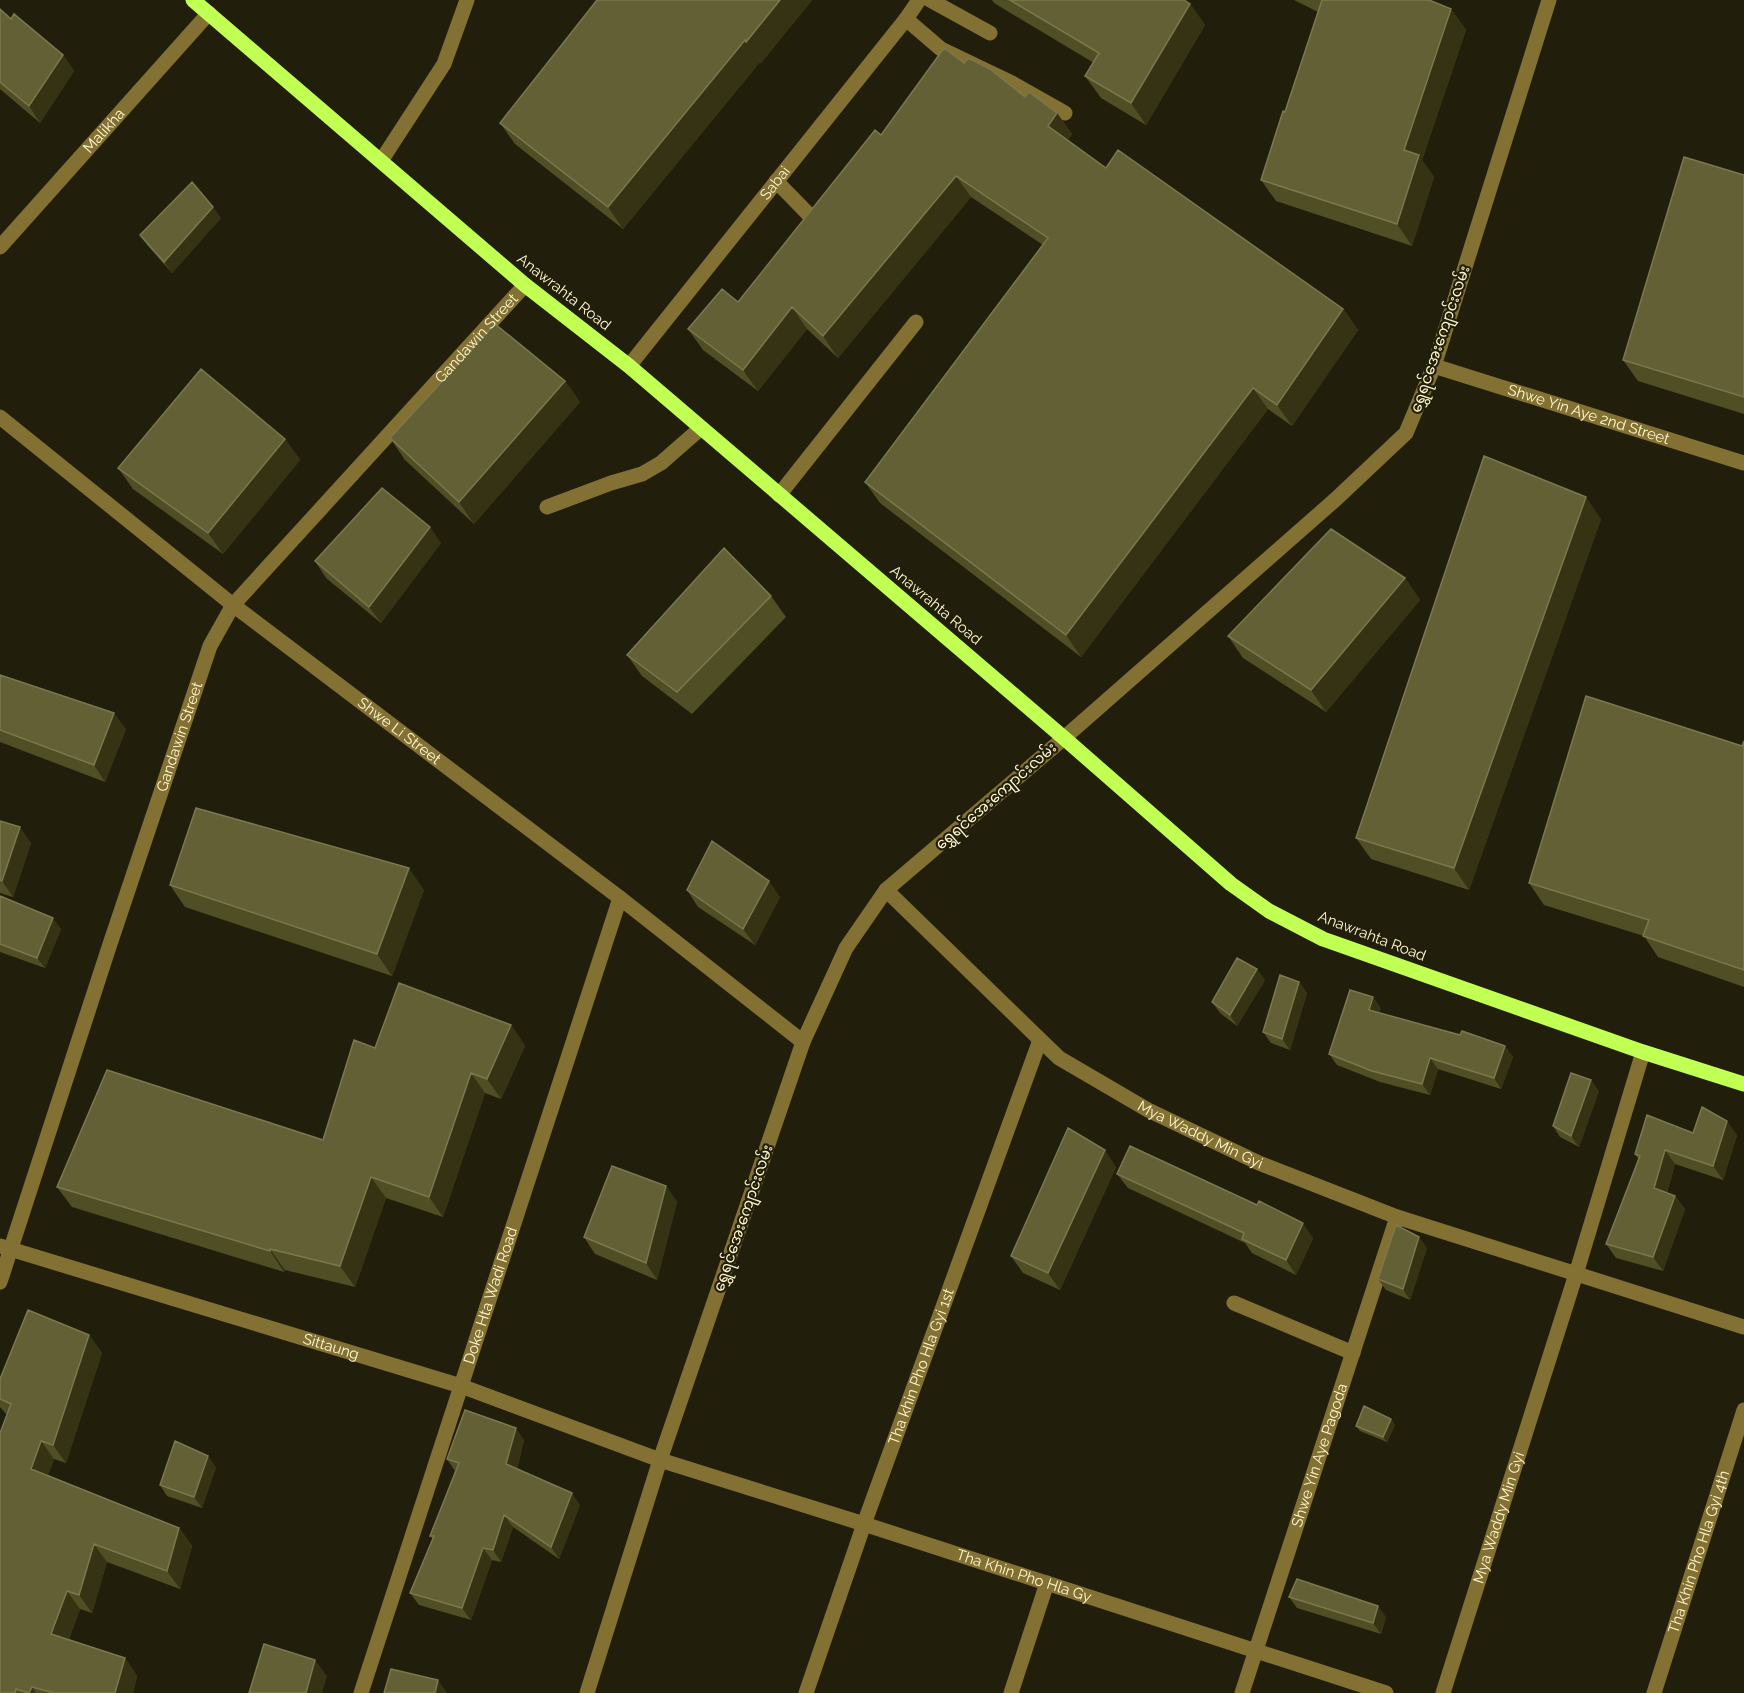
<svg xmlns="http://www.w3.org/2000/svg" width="1744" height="1693" font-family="Raleway,'Noto Sans Myanmar',sans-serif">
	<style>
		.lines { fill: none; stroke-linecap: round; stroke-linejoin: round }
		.minor { stroke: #837134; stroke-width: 15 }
		.major { stroke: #c1ff53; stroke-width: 15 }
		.wall { fill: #504e24 }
		.shaded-wall { fill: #353313 }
		.building { fill: #636036; stroke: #7b784d; stroke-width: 1.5 }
		.labels { text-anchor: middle; stroke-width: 4.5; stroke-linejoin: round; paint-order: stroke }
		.street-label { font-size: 15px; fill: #fff7cc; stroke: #211f0c }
	</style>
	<rect width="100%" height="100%" fill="#211f0c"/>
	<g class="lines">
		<g class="minor">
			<path d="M930,0L990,33"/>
			<path d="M906,19L941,49L1012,83L1065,113"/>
			<path d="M381,161L444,64L467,0"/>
			<path d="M776,181L818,224"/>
			<path id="s1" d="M0,247L209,13"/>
			<path id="s2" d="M629,366L906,19L919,0"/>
			<path id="s3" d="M1434,366L1744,463"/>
			<path id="s4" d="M0,417L233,605L620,898L803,1042"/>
			<path d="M779,495L916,322"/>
			<path d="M547,507L611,483L642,474L661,463L701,428"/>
			<path id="s5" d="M886,890L1059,1058L1148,1110L1259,1163L1397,1217L1744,1327"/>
			<path id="s6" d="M0,1246L461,1386L660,1460L864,1524L1386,1693"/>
			<path id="s7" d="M0,1282L109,947L210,646L233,605L525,285"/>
			<path d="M1234,1303L1353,1353"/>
			<path id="s8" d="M361,1693L620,898"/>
			<path d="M587,1693L660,1460L803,1042L846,948L886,890L1064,738L1336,499L1406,433L1434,366L1549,0"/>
			<path id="s9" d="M806,1693L864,1524L1040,1040"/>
			<path d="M1011,1693L1047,1583"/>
			<path id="s10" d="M1242,1693L1397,1217"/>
			<path id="s11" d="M1443,1693L1576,1274L1643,1052"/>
			<path id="s12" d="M1654,1693L1744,1410"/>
		</g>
		<path class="major" d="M193,0L525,285L629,366L1064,738L1231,884L1269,911L1323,939L1643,1052L1744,1084"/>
	</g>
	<path class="wall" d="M597,0H812L761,63L760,62L623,229L515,144L500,123Z
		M992,0H1184L1190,4L1205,25L1146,125L1101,98L1085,76L1094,63L994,3Z
		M1294,0H1429L1451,9L1466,30L1422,160L1434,177L1412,246L1276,201L1261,180L1318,12Z
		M0,9L11,19L63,55L74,71L40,123L0,89Z
		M964,63L1025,97L1057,113L1072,134L1068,140L1106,168L1343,309L1358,330L1292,426L1268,409L1081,657L880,503L865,482L1043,245L971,197L838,358L807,329L758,391L703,350L688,329L738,302L881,135Z
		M1744,175V414L1638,381L1623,360Z
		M221,218L172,273L148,246L140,235Z
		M565,381L580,402L474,524L405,460L390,438Z
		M285,439L300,460L223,554L133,489L118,468Z
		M1601,519L1469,890L1371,859L1356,838Z
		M441,543L381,623L326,578L315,561Z
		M1405,578L1420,600L1326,712L1243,658L1228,636Z
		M771,596L786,617L692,714L642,676L627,655Z
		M0,675L126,729L105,782L0,742Z
		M1744,741V987L1658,957L1644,936L1544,905L1529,883L1742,746Z
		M0,821L31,843L13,897L0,893Z
		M170,885L424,890L392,976L185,907Z
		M687,890L780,897L755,945L698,907Z
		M0,896L61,929L45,968L0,952Z
		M1265,980L1237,1026L1220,1013L1212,1002Z
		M1299,982L1307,993L1290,1050L1271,1043L1263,1032Z
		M1381,1008L1379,1013L1460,1035L1505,1046L1513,1057L1501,1089L1438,1069L1430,1095L1380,1082L1337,1065L1329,1054Z
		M511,1025L525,1046L501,1099L485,1093L443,1217L386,1198L355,1287L285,1270L284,1272L72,1207L57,1187L323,1140L375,1048Z
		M1599,1091L1579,1147L1560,1137L1553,1126Z
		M1693,1133L1737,1135L1723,1180L1675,1164L1667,1193L1675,1196L1685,1209L1663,1271L1616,1258L1606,1244L1638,1159L1635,1154Z
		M1116,1167L1060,1290L1023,1273L1011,1256Z
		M1117,1174L1313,1238L1296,1275L1252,1253L1245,1243L1128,1188Z
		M666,1186L677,1202L657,1280L595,1254L584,1237Z
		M1427,1248L1410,1300L1386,1290L1378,1279Z
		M89,1335L102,1353L66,1463L54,1459L48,1475L179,1528L192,1546L180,1589L107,1562L92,1613L80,1609L69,1639L125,1658L137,1676L133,1693H0L7,1415L0,1407V1379Z
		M1391,1419L1395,1425L1387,1442L1360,1431L1356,1426Z
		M524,1440L517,1469L580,1505L559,1559L513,1527L501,1562L492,1560L471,1620L419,1605L410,1593L433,1539L430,1536L455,1471L447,1459Z
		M216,1467L202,1508L167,1496L160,1485Z
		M1289,1597L1386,1617L1381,1634L1297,1608Z"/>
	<path class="shaded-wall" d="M780,0H812L761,63L746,42Z
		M1190,4L1205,25L1146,125L1131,103Z
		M1451,9L1466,30L1422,160L1434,177L1412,246L1397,224L1404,150Z
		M745,40L760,62L623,229L608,207Z
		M63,55L74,71L40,123L29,106Z
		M1057,113L1072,134L1063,147L1048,126Z
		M956,176L971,197L838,358L823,336Z
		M213,207L221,218L172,273L164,262Z
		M792,307L807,329L758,391L743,370Z
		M1343,309L1358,330L1292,426L1277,405Z
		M565,381L580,402L474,524L459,502Z
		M1253,388L1268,409L1081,657L1066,635Z
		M285,439L300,460L223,554L208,533Z
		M1586,497L1601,519L1469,890L1454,868Z
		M430,527L441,543L381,623L369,607Z
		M1405,578L1420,600L1326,712L1311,690Z
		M114,713L126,729L105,782L94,765Z
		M20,827L31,843L13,897L2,881Z
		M409,868L424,890L392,976L377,954Z
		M769,881L780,897L755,945L743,929Z
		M53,918L61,929L45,968L37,958Z
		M1257,969L1265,980L1237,1026L1230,1015Z
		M1299,982L1307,993L1290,1050L1282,1039Z
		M1373,997L1381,1008L1377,1021L1369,1010Z
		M511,1025L525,1046L501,1099L487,1079Z
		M1505,1046L1513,1057L1501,1089L1494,1078Z
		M1430,1058L1438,1069L1430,1095L1422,1084Z
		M471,1073L485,1093L443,1217L429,1197Z
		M1591,1080L1599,1091L1579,1147L1571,1136Z
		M1727,1121L1737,1135L1723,1180L1713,1166Z
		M1105,1150L1116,1167L1060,1290L1048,1273Z
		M1665,1150L1675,1164L1664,1202L1654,1188Z
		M371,1177L386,1198L355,1287L340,1266Z
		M666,1186L677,1202L657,1280L646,1263Z
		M1675,1196L1685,1209L1663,1271L1653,1257Z
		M1303,1223L1313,1238L1296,1275L1286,1260Z
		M1419,1237L1427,1248L1410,1300L1403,1289Z
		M270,1249L285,1270L284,1272L270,1251Z
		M89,1335L102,1353L66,1463L53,1445Z
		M1391,1419L1395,1425L1387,1442L1383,1437Z
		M516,1428L524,1440L515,1476L506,1464Z
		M41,1441L54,1459L44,1487L31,1469Z
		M208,1456L216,1467L202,1508L194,1497Z
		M572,1493L580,1505L559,1559L551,1547Z
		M504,1515L513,1527L501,1562L493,1550Z
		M179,1528L192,1546L180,1589L167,1571Z
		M94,1544L107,1562L92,1613L79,1595Z
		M483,1548L492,1560L471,1620L462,1608Z
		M67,1591L80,1609L64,1652L51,1634Z
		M1378,1606L1386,1617L1381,1634L1373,1623Z
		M125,1658L137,1676L133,1693H115Z
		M315,1660L327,1676L322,1693H306Z
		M438,1680L447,1693H435Z
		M32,1687L36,1693H29Z"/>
	<path class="building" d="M597,0H780L746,42L745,40L608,207L500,123Z
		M1010,0H1184L1190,4L1131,103L1085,76L1099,53Z
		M1322,0H1429L1451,9L1404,150L1419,155L1397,224L1261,180L1283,111L1285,112Z
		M0,9L11,19L14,14L63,55L29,106L0,82Z
		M944,48L964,63L968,58L990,69L1025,97L1029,92L1057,113L1048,126L1106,168L1118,150L1343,309L1277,405L1253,388L1066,635L865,482L1048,238L956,176L823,336L792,307L743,370L688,329L722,289L738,302L875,130L881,135Z
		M1684,157L1744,175V397L1623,360Z
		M192,182L213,207L164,262L140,235Z
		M495,324L565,381L459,502L390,438Z
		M201,369L285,439L208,533L118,468Z
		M1484,456L1586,497L1454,868L1356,838Z
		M382,488L430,527L369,607L315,561Z
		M1331,529L1405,578L1311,690L1228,636Z
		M724,548L771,596L677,692L627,655Z
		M0,675L114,713L94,765L0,730Z
		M1586,696L1742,746L1744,741V970L1643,936L1649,920L1529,883Z
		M196,808L409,868L377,954L170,885Z
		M0,821L20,827L2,881L0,880Z
		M712,841L769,881L743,929L687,890Z
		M0,896L53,918L37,958L0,944Z
		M1237,958L1257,969L1230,1015L1212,1002Z
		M1280,975L1299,982L1282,1039L1263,1032Z
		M399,983L511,1025L487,1079L471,1073L429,1197L371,1177L340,1266L270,1249V1251L57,1187L107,1070L323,1140L354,1040L375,1048Z
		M1350,990L1373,997L1369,1010L1460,1035L1462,1031L1505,1046L1494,1078L1430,1058L1422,1084L1372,1071L1329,1054Z
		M1571,1073L1591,1080L1571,1136L1553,1126Z
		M1702,1107L1727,1121L1713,1166L1665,1150L1654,1188L1675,1196L1653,1257L1606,1244L1640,1156L1635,1154L1647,1115L1693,1133Z
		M1068,1128L1105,1150L1048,1273L1011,1256Z
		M1130,1146L1257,1205L1259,1201L1303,1223L1286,1260L1242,1239L1244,1233L1117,1174Z
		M612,1166L666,1186L646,1263L584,1237Z
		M1396,1225L1419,1237L1403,1289L1378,1279Z
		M28,1310L89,1335L53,1445L41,1441L31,1469L179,1528L167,1571L94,1544L79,1595L67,1591L51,1634L125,1658L115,1693H54L32,1687L29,1693L16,1689L15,1693H0V1433L11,1404L0,1399V1379Z
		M1364,1406L1391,1419L1383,1437L1356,1426Z
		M465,1410L516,1428L506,1464L572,1493L551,1547L504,1515L493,1550L483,1548L462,1608L410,1593L434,1536H430L459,1463L447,1459Z
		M175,1441L208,1456L194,1497L160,1485Z
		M1297,1579L1378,1606L1373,1623L1289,1597Z
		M264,1644L315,1660L306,1693H249Z
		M391,1669L438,1680L435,1693H384Z"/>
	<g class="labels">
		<g class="street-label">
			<text dy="5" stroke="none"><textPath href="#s1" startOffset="156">Malikha</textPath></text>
			<text dy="5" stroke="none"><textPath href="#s2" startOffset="234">Sabai</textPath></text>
			<text transform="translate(564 292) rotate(38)" y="5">Anawrahta Road</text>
			<text dy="5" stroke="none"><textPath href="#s7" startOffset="1078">Gandawin Street</textPath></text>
			<text transform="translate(1440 339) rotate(-71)" y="5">ရွှေရင်အေးကျောင်းလမ်း</text>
			<text dy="5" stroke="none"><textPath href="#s3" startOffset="162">Shwe Yin Aye 2nd Street</textPath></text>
			<text transform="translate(936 605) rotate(40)" y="5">Anawrahta Road</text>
			<text dy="5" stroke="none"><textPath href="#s4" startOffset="508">Shwe Li Street</textPath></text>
			<text dy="5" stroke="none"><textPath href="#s7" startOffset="574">Gandawin Street</textPath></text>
			<text transform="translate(996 796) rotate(-41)" y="5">ရွှေရင်အေးကျောင်းလမ်း</text>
			<text transform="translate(1372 936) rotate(21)" y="5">Anawrahta Road</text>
			<text dy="5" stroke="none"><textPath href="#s5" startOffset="402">Mya Waddy Min Gyi</textPath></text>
			<text transform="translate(743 1218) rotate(-71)" y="5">ရွှေရင်အေးကျောင်းလမ်း</text>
			<text dy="5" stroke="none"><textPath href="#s8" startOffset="418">Doke Hta Wadi Road</textPath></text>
			<text dy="5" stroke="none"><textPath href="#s6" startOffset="346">Sittaung</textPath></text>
			<text dy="5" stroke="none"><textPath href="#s9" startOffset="346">Tha khin Pho Hla Gyi 1st</textPath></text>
			<text dy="5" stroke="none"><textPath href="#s10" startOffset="250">Shwe Yin Aye Pagoda</textPath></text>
			<text dy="5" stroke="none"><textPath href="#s11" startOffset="184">Mya Waddy Min Gyi</textPath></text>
			<text dy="5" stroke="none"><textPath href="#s12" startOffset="148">Tha Khin Pho Hla Gyi 4th</textPath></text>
			<text dy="5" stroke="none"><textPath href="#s6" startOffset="1076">Tha Khin Pho Hla Gy</textPath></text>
		</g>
	</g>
</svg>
